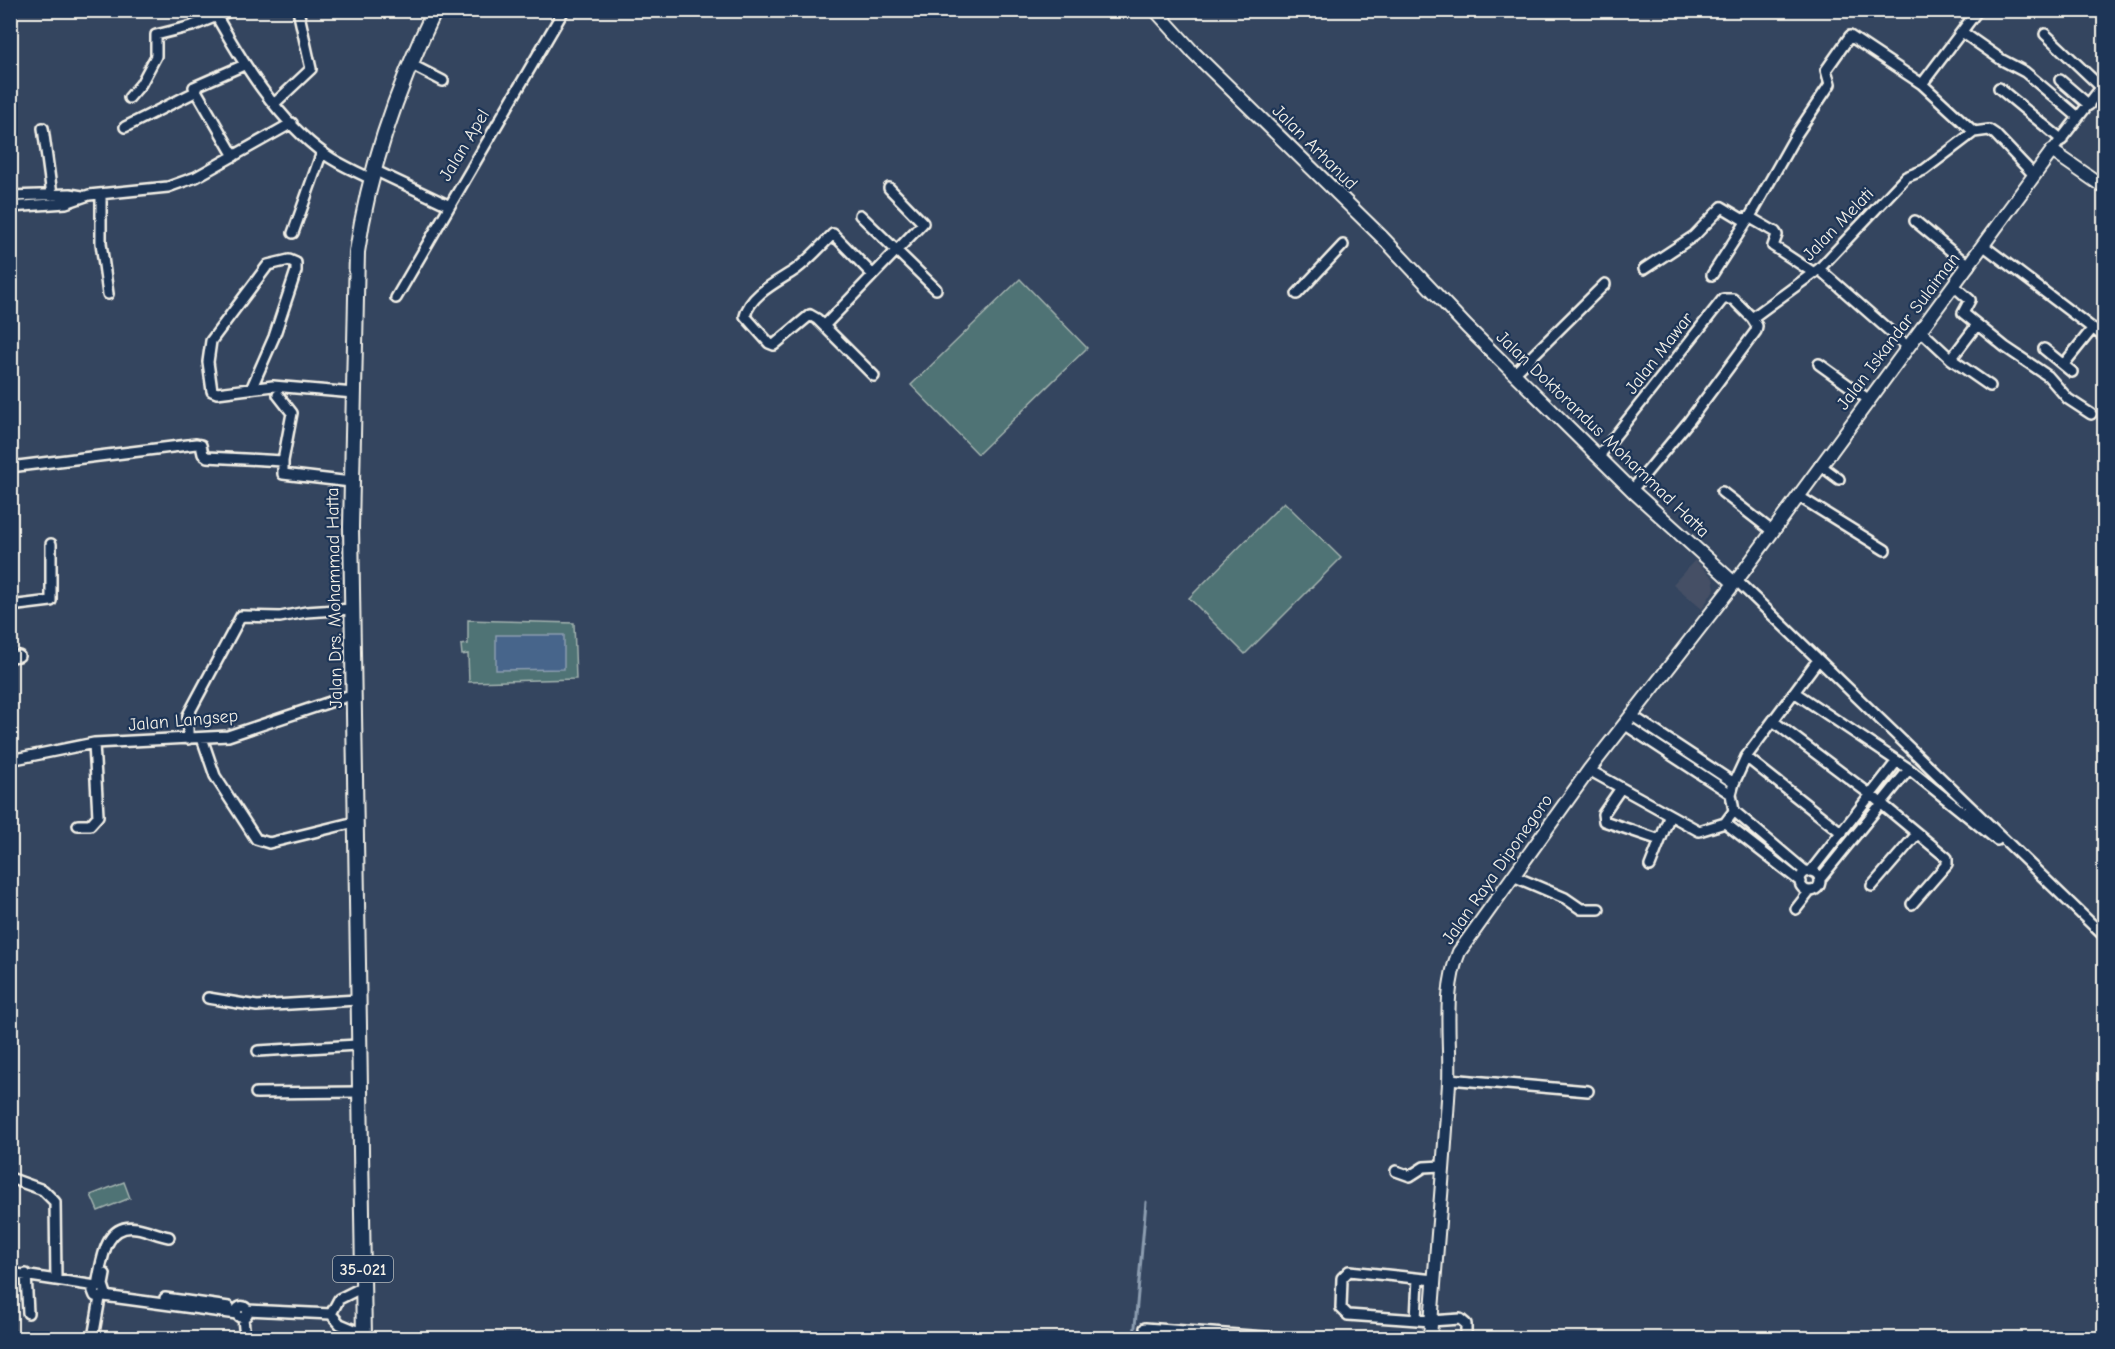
<svg xmlns="http://www.w3.org/2000/svg" width="2115" height="1349" font-family="'Comic Neue',sans-serif">
	<style>
		.built { fill: #445065 }
		.green { fill: #4f7375; stroke: #a2b2ae; stroke-width: 1.5 }
		.water { fill: #46658b; stroke: #8c9db0; stroke-width: 1.5 }
		.lines { fill: none; stroke-linecap: round; stroke-linejoin: round }
		.stream { stroke: #8c9db0; stroke-width: 3 }
		.street-casing { stroke: #f4f1e8; stroke-width: 14 }
		.secondary-casing { stroke: #f4f1e8; stroke-width: 16 }
		.primary-casing { stroke: #f4f1e8; stroke-width: 18 }
		.street { stroke: #1d3557; stroke-width: 9 }
		.secondary { stroke: #1d3557; stroke-width: 12 }
		.primary { stroke: #1d3557; stroke-width: 14 }
		.labels { text-anchor: middle; stroke-width: 4.5; stroke-linejoin: round; paint-order: stroke }
		.shield { fill: #1d3557; stroke: #b4b9bc; stroke-width: 1.5 }
		.shield-label { font-size: 16px; font-weight: bold; fill: #f4f1e8 }
		.street-label { font-size: 18px; fill: #f4f1e8; stroke: #1d3557 }
	</style>
	<rect width="100%" height="100%" fill="#34455f"/>
	<filter id="ink" filterUnits="userSpaceOnUse"><feTurbulence type="fractalNoise" baseFrequency=".0167" numOctaves="2"/><feDisplacementMap in="SourceGraphic" scale="12" xChannelSelector="R" yChannelSelector="G"/><feConvolveMatrix kernelMatrix="1 2 1 2 8 2 1 2 1" color-interpolation-filters="sRGB"/></filter>
	<g filter="url(#ink)">
		<path class="built" d="M1695,560L1713,578L1715,588L1702,609L1673,584Z"/>
		<path class="green" d="M1020,279L1087,348L978,454L911,385Z
			M1284,502L1341,558L1245,654L1189,598Z
			M468,620L574,623L576,679L469,682L468,654L462,655L461,645L468,644Z
			M124,1182L130,1198L98,1211L91,1195Z"/>
		<path class="water" d="M496,635H564V669L496,670Z"/>
		<g class="lines">
			<path class="stream" d="M1134,1338L1146,1202"/>
			<g class="street-casing">
				<path id="street" d="M213,10C242,62 277,120 326,155C340,165 356,171 371,179
					M1962,32L2002,60L2025,72L2078,117
					M2045,34L2102,88
					M410,64L443,81
					M2060,80L2089,105
					M1922,84L1978,10
					M1999,88L2062,140
					M129,98L141,84L156,56V35L192,26L232,10
					M275,103L311,69L298,10
					M125,127L195,92
					M43,128L52,195
					M2052,151L2104,84
					M234,156L194,87L244,65
					M374,170L448,205
					M101,194V243L108,294
					M10,196L70,194L82,196
					M10,207L66,203L89,195L168,187L196,177L292,123
					M860,215L936,289
					M1915,221L1969,266
					M293,233L322,152
					M1984,246L2104,337
					M1644,269L1694,236L1722,207L1742,219L1749,217L1775,232L1777,235L1773,246L1814,273
					M1819,269L1908,347
					M873,275L833,234C821,246 809,260 795,270C779,281 750,294 745,316L769,343L774,345L810,315L817,319L874,376
					M1712,275L1752,213L1796,135L1830,84L1826,70L1850,36L1922,84L1974,132L1989,130L1995,134L2033,174
					M1954,286L1970,300L1963,313L2005,347L2048,376L2068,399L2091,414
					M1297,294L1343,245
					M396,298L564,10
					M824,326L923,223L889,188
					M1920,330L1951,359L1990,386
					M2044,349L2072,372
					M1951,359L1977,325
					M1819,364L1869,400
					M2064,364L2093,328
					M1515,373L1605,284
					M252,387L274,337L296,271V263L289,260L268,265L211,341L208,362L212,391L217,393L273,386L354,393
					M278,395L292,413L283,461V474L351,482
					M1599,456L1723,299H1733L1752,318
					M1820,465L1839,479
					M10,467L196,444L201,445L203,454L207,457L283,461
					M1632,490L1689,421L1756,331L1757,326L1752,318L1819,269L1906,177L1924,170L1974,132
					M1722,492L1772,531
					M1798,496L1885,550
					M1736,580L2104,936
					M10,606L51,601V544
					M10,657L19,656
					M1794,692L1909,769L1997,840
					M1631,715L1734,783
					M1773,721L1871,795L1947,858V864L1912,904
					M1624,724L1731,794
					M202,738L215,776L256,839L269,843L355,822
					M188,739V715L241,616L280,617L306,612L352,609
					M1746,757L1842,833
					M10,760L94,743L228,736L354,694
					M1589,770L1699,831L1725,823L1734,811
					M1621,788L1603,814L1604,821L1660,840
					M1725,823L1801,882
					M78,825H90L98,816L94,743
					M1650,866L1670,815
					M1811,871L1897,761
					M1800 881a10 10 0 1 1 20 0a10 10 0 1 1-20 0Z
					M1806,872L1734,811L1731,794L1734,783L1746,757L1815,664
					M1513,876L1565,898L1581,909H1599
					M1820,879L1909,769
					M1872,886L1917,834
					M1796,909L1810,891
					M208,998L257,1006L357,1000
					M258,1051L357,1045
					M1449,1079L1588,1091
					M256,1093L359,1092
					M1396,1171L1410,1176L1424,1167L1442,1166
					M10,1178L43,1190L55,1202L56,1279
					M10,1273L96,1286
					M26,1274L28,1313
					M1434,1280L1349,1271L1342,1278L1341,1308L1348,1315L1431,1321L1460,1319L1466,1324V1338
					M97,1285C102,1262 104,1222 137,1228C148,1230 158,1235 169,1237
					M100,1285L93,1291L95,1296L100,1298L106,1294L103,1285L105,1274
					M104,1296L237,1314
					M165,1298L229,1307
					M236.5 1312a5.5 5.5 0 1 1 11 0a5.5 5.5 0 1 1-11 0Z
					M247,1310L331,1314
					M331,1314L339,1299L363,1287
					M331,1314L340,1324L364,1334
					M243,1318L245,1338
					M1416,1319L1418,1279
					M1145,1328L1279,1338
					M93,1338L100,1298"/>
			</g>
			<g class="secondary-casing">
				<path id="secondary" d="M1155,10L1194,53L1383,238L1467,327L1635,493L1734,583
					M1430,1338C1436,1253 1444,1168 1449,1083C1451,1041 1442,991 1459,952L1589,770L1740,576L2052,151L2104,187"/>
			</g>
			<g class="primary-casing">
				<path id="primary" d="M364,1338L351,527L357,252C369,168 398,86 435,10"/>
			</g>
			<use href="#street" class="street"/>
			<use href="#secondary" class="secondary"/>
			<use href="#primary" class="primary"/>
		</g>
	</g>
	<g class="labels">
		<rect class="shield" x="333" y="1256" width="60" height="26" rx="4.5"/>
		<g class="shield-label">
			<text x="363" y="1275">35-021</text>
		</g>
		<g class="street-label">
			<text transform="translate(464 145) rotate(-59)" y="6">Jalan Apel</text>
			<text transform="translate(1315 147) rotate(45)" y="6">Jalan Arhanud</text>
			<text transform="translate(1838 224) rotate(-46)" y="6">Jalan Melati</text>
			<text transform="translate(1898 331) rotate(-53)" y="6">Jalan Iskandar Sulaiman</text>
			<text transform="translate(1659 353) rotate(-52)" y="6">Jalan Mawar</text>
			<text transform="translate(1603 434) rotate(44)" y="6">Jalan Doktorandus Mohammad Hatta</text>
			<text transform="translate(334 598) rotate(-91)" y="6">Jalan Drs. Mohammad Hatta</text>
			<text transform="translate(183 720) rotate(-5)" y="6">Jalan Langsep</text>
			<text transform="translate(1497 869) rotate(-55)" y="6">Jalan Raya Diponegoro</text>
		</g>
	</g>
	<rect width="2115" height="1349" fill="none" stroke="#1d3557" stroke-width="36"/>
	<rect x="18" y="18" width="2079" height="1313" fill="none" stroke="#f4f1e8" stroke-width="2" filter="url(#ink)"/>
</svg>
